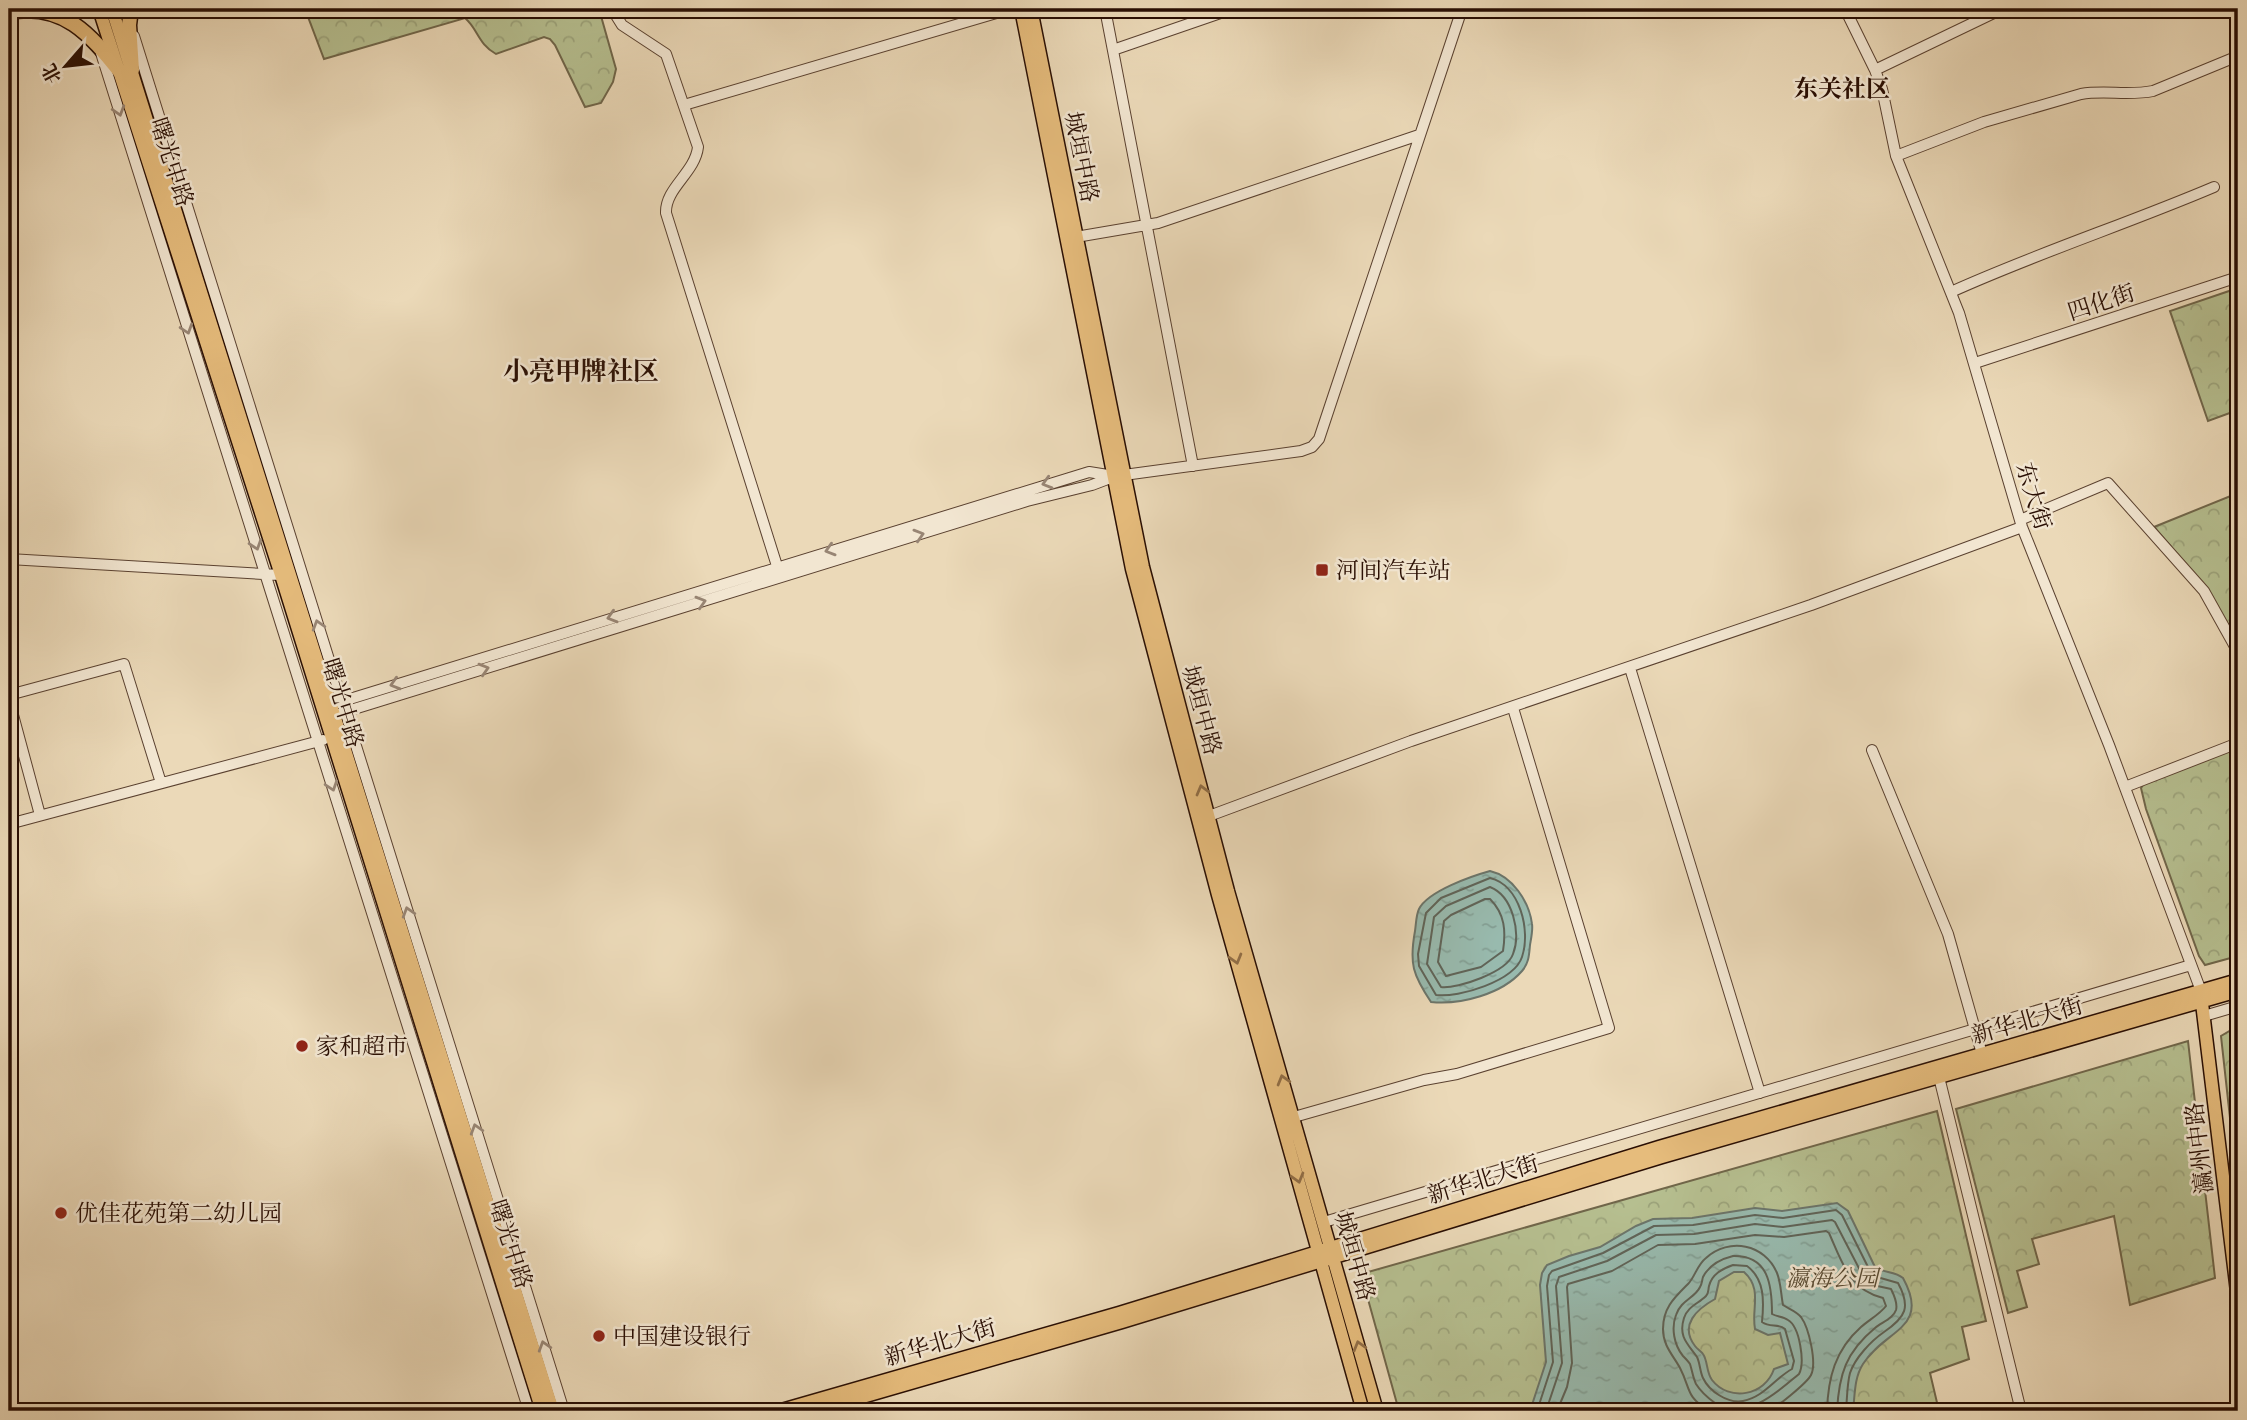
<svg xmlns="http://www.w3.org/2000/svg" width="2247" height="1420" font-family="'IM FELL French Canon','Noto Serif SC',serif">
	<style>
		.park { fill: url(#park-crowns); stroke: #70664a; stroke-width: 2 }
		.water { fill: url(#water-ripples); stroke: #6c756a; stroke-width: 2; fill-rule: evenodd }
		.lines { fill: none; stroke-linecap: round; stroke-linejoin: round }
		.shore { stroke: #606458; stroke-width: 2 }
		.minor-casing { stroke: #5a4130; stroke-width: 12 }
		.major-casing { stroke: #290e03; stroke-width: 15 }
		.highway-casing { stroke: #290e03; stroke-width: 17 }
		.minor { stroke: #f2e6d1; stroke-width: 10 }
		.major { stroke: #e6bc7c; stroke-width: 12 }
		.highway { stroke: #e6bc7c; stroke-width: 14 }
		.oneway { stroke: #988574 }
		.oneway2 { stroke: #916e46 }
		.poi-dot { fill: #8f2418; stroke: #f2e6d1; stroke-width: 2.5 }
		.labels { text-anchor: middle; stroke-width: 5; stroke-linejoin: round; paint-order: stroke }
		.street-label { font-size: 23px; fill: #290e03; stroke: #f2e6d1 }
		.poi-label { font-size: 23px; fill: #290e03; stroke: #f2e6d1; text-anchor: start }
		.park-label { font-size: 23px; font-style: italic; fill: #5a4c34; stroke: #f2e6d1 }
		.neighbourhood-label { font-size: 24px; font-weight: bold; fill: #290e03; stroke: #f2e6d1 }
		.quarter-label { font-size: 26px; font-weight: bold; fill: #290e03; stroke: #f2e6d1 }
	</style>
	<defs>
		<pattern id="park-crowns" width="20" height="18" patternUnits="userSpaceOnUse" patternTransform="scale(1.75)"><rect width="20" height="18" fill="#b6bf90"/><path d="M2 6a3 3 0 1 1 6 0M12 15a3 3 0 1 1 6 0" fill="none" stroke="#9ca37b"/></pattern>
		<pattern id="water-ripples" width="26" height="14" patternUnits="userSpaceOnUse" patternTransform="scale(1.75)"><rect width="26" height="14" fill="#98baae"/><path d="M2 4q2-2 4 0t4 0M15 11q2-2 4 0t4 0" fill="none" stroke="#839f94"/></pattern>
	</defs>
	<rect width="100%" height="100%" fill="#ebd9b8"/>
	<filter id="stains"><feTurbulence type="fractalNoise" baseFrequency=".00286" numOctaves="4"/><feColorMatrix values="0 0 0 0 .2 0 0 0 0 .09 0 0 0 0 .02 0 0 0 .5 -.17"/></filter>
	<radialGradient id="worn" r=".72"><stop offset=".6" stop-color="#630" stop-opacity="0"/><stop offset="1" stop-color="#630" stop-opacity=".3"/></radialGradient>
	<path class="park" d="M305,9H599L616,69L613,82L601,103L585,107L555,45L550,39L544,37L496,54C478,44 478,29 465,18L324,59Z
		M2238,288V410L2208,421L2170,311Z
		M2238,493V642L2204,585L2154,527Z
		M2238,747V956L2205,965L2199,956L2146,809L2141,788L2144,784Z
		M2238,1026V1191L2221,1036Z
		M2188,1041L2215,1278L2130,1305L2114,1216L2032,1239L2039,1264L2017,1271L2027,1307L2008,1313L1956,1109Z
		M1937,1111L1986,1321L1962,1327L1969,1359L1930,1373L1939,1411H1399L1361,1274Z"/>
	<path class="water" d="M1490,871C1512,876 1529,901 1532,924C1533,930 1531,939 1530,945C1529,955 1529,963 1522,971C1502,994 1461,1005 1431,1002C1413,975 1409,964 1415,931C1416,925 1416,915 1419,909C1428,891 1472,876 1490,871Z
		M1837,1203L1848,1211L1875,1267C1883,1273 1895,1271 1903,1278C1931,1329 1885,1329 1863,1364C1854,1378 1855,1395 1853,1411H1530L1546,1362L1540,1285L1542,1273L1547,1265L1569,1256L1600,1247L1636,1226L1653,1219L1692,1218L1755,1208L1782,1211ZM1734,1272H1744C1763,1289 1751,1309 1755,1329L1768,1335L1780,1333L1788,1364L1774,1369C1765,1396 1729,1402 1712,1380C1706,1372 1708,1361 1703,1354C1701,1351 1697,1349 1695,1346C1679,1325 1697,1309 1715,1299L1719,1281Z"/>
	<g class="lines">
		<path class="shore" d="M1490,878C1520,885 1531,931 1522,957C1514,981 1459,998 1436,995L1419,966L1418,954L1426,913L1441,898Z
			M1490,887C1513,896 1521,933 1513,954C1507,972 1458,989 1441,987L1427,964L1434,917L1446,906Z
			M1485,899H1490C1505,914 1506,931 1503,951L1481,967L1446,976L1438,962L1444,921L1451,915Z
			M1733,1256C1769,1255 1772,1286 1772,1314C1777,1317 1783,1316 1788,1320C1800,1327 1805,1363 1799,1374C1775,1394 1748,1420 1715,1403C1708,1398 1701,1392 1696,1384C1693,1378 1692,1370 1690,1364C1688,1361 1685,1358 1683,1356C1674,1345 1671,1328 1676,1315C1681,1300 1695,1298 1700,1287C1702,1284 1702,1280 1703,1277C1709,1265 1721,1259 1733,1256Z
			M1733,1265L1747,1266C1765,1279 1764,1302 1762,1322C1770,1328 1778,1323 1785,1329L1794,1361L1792,1369C1774,1379 1764,1397 1743,1401C1728,1404 1709,1391 1703,1378C1700,1372 1700,1363 1697,1357C1688,1344 1678,1337 1684,1318C1688,1306 1698,1304 1706,1296C1709,1293 1708,1290 1709,1286C1712,1274 1722,1269 1733,1265Z
			M1537,1411L1553,1362L1547,1286L1549,1275L1552,1271L1603,1253L1654,1226L1693,1225L1755,1215L1783,1218L1836,1210L1842,1215L1870,1271L1877,1277L1898,1283C1911,1307 1906,1317 1884,1332C1871,1341 1855,1358 1850,1373C1847,1384 1847,1400 1846,1411
			M1546,1411L1562,1363L1556,1286L1559,1277L1607,1261L1656,1235L1694,1234L1755,1224L1783,1227L1832,1220L1835,1222L1863,1276L1873,1285L1891,1289C1894,1295 1898,1303 1896,1310C1893,1319 1882,1322 1875,1328C1846,1352 1839,1374 1837,1411
			M1557,1411L1567,1387L1572,1363L1567,1287L1568,1284L1612,1271L1658,1245L1695,1244L1755,1235L1784,1237L1826,1231L1829,1233C1842,1262 1849,1290 1883,1298L1886,1306C1880,1314 1869,1320 1861,1327C1835,1350 1828,1378 1827,1411
			M1709,1411C1685,1396 1691,1389 1680,1368C1673,1355 1663,1346 1663,1329C1663,1308 1674,1298 1688,1284C1695,1277 1697,1265 1706,1258C1729,1237 1765,1244 1777,1273C1781,1283 1781,1295 1783,1305C1789,1309 1796,1311 1801,1317C1809,1328 1817,1363 1811,1375C1807,1383 1777,1407 1769,1411"/>
		<g class="minor-casing">
			<path id="minor" d="M612,9L622,25L666,54L698,147C695,173 665,188 666,213L777,566
				M1105,9L1193,466
				M1845,9L1875,70L1882,89L1896,156L1959,313L2022,527L2109,745L2201,991
				M134,36L564,1411
				M1113,50L1232,9
				M101,53L529,1411
				M1875,70L2002,9
				M684,105L1010,9
				M1896,156L1984,122L2081,94C2105,90 2129,96 2153,91L2238,56
				M1076,237L1158,223L1419,135
				M1951,292C2037,253 2127,224 2214,187
				M1975,363L2238,277
				M2020,520L2108,483L2204,591L2238,652
				M9,559L281,575
				M1630,668L1760,1093
				M9,695L124,664L161,783
				M9,700L40,815
				M327,706L1089,472L1114,476L1124,475L1301,451L1312,447L1319,439L1462,9
				M341,713L1027,501L1092,485L1113,477
				M1872,750L1948,934L1982,1054
				M2125,787L2238,743
				M1209,816L1411,741L1811,605L2022,527
				M9,824L323,740
				M2204,1016L2238,1006
				M1939,1077L2021,1411
				M1294,1117L1424,1080L1457,1074L1609,1028L1513,708
				M1324,1222L2191,965"/>
		</g>
		<g class="major-casing">
			<path id="major" d="M99,9L281,575L542,1411
				M112,9L553,1411
				M1021,9L1132,569L1218,895L1363,1411
				M1031,9L1143,567L1228,891L1377,1411
				M2201,995L2238,1300
				M778,1411L1119,1313L1659,1147L2238,980
				M814,1411L1122,1322L1662,1157L2238,991"/>
		</g>
		<g class="highway-casing">
			<path id="highway" d="M131,9L129,25L132,70
				M9,12C63,2 90,34 121,73"/>
		</g>
		<use href="#minor" class="minor"/>
		<use href="#major" class="major"/>
		<use href="#highway" class="highway"/>
	</g>
	<defs><path id="oneway-chevron" d="M-2-3.5L2.5 0L-2 3.5" fill="none" stroke-width="1.6" stroke-linecap="round" stroke-linejoin="round" transform="scale(1.75)"/></defs>
	<g class="oneway">
		<use href="#oneway-chevron" transform="translate(119 111) rotate(73)"/>
		<use href="#oneway-chevron" transform="translate(187 329) rotate(72)"/>
		<use href="#oneway-chevron" transform="translate(1047 483) rotate(164)"/>
		<use href="#oneway-chevron" transform="translate(919 535) rotate(-17)"/>
		<use href="#oneway-chevron" transform="translate(256 545) rotate(72)"/>
		<use href="#oneway-chevron" transform="translate(830 550) rotate(163)"/>
		<use href="#oneway-chevron" transform="translate(701 602) rotate(-17)"/>
		<use href="#oneway-chevron" transform="translate(612 617) rotate(163)"/>
		<use href="#oneway-chevron" transform="translate(318 625) rotate(-107)"/>
		<use href="#oneway-chevron" transform="translate(484 669) rotate(-17)"/>
		<use href="#oneway-chevron" transform="translate(395 684) rotate(163)"/>
		<use href="#oneway-chevron" transform="translate(332 786) rotate(72)"/>
		<use href="#oneway-chevron" transform="translate(408 912) rotate(-107)"/>
		<use href="#oneway-chevron" transform="translate(476 1129) rotate(-107)"/>
		<use href="#oneway-chevron" transform="translate(544 1346) rotate(-107)"/>
	</g>
	<g class="oneway2">
		<use href="#oneway-chevron" transform="translate(1202 790) rotate(-105)"/>
		<use href="#oneway-chevron" transform="translate(1236 959) rotate(74)"/>
		<use href="#oneway-chevron" transform="translate(1283 1080) rotate(-106)"/>
		<use href="#oneway-chevron" transform="translate(1298 1178) rotate(74)"/>
		<use href="#oneway-chevron" transform="translate(1359 1346) rotate(-106)"/>
	</g>
	<g class="poi-dot">
		<rect x="1315" y="563" width="14" height="14" rx="3.5"/>
		<circle cx="302" cy="1046" r="7"/>
		<circle cx="61" cy="1213" r="7"/>
		<circle cx="599" cy="1336" r="7"/>
	</g>
	<g class="labels">
		<g class="street-label">
			<text transform="translate(1082 157) rotate(79)" y="8">城垣中路</text>
			<text transform="translate(172 162) rotate(72)" y="8">曙光中路</text>
			<text transform="translate(2101 302) rotate(-18)" y="8">四化街</text>
			<text transform="translate(2034 496) rotate(73)" y="8">东大街</text>
			<text transform="translate(343 703) rotate(73)" y="8">曙光中路</text>
			<text transform="translate(1202 710) rotate(75)" y="8">城垣中路</text>
			<text transform="translate(2027 1020) rotate(-16)" y="8">新华北大街</text>
			<text transform="translate(2199 1148) rotate(-97)" y="8">瀛州中路</text>
			<text transform="translate(1483 1179) rotate(-17)" y="8">新华北大街</text>
			<text transform="translate(511 1244) rotate(72)" y="8">曙光中路</text>
			<text transform="translate(1355 1256) rotate(74)" y="8">城垣中路</text>
			<text transform="translate(940 1342) rotate(-16)" y="8">新华北大街</text>
		</g>
		<g class="poi-label">
			<text x="1336" y="578">河间汽车站</text>
			<text x="316" y="1054">家和超市</text>
			<text x="75" y="1221">优佳花苑第二幼儿园</text>
			<text x="613" y="1344">中国建设银行</text>
		</g>
		<g class="park-label">
			<text x="1832" y="1286">瀛海公园</text>
		</g>
		<g class="neighbourhood-label">
			<text x="1842" y="97">东关社区</text>
		</g>
		<g class="quarter-label">
			<text x="581" y="380">小亮甲牌社区</text>
		</g>
	</g>
	<rect width="2247" height="1420" fill="none" stroke="#ebd9b8" stroke-width="35"/>
	<rect x="10" y="10" width="2226" height="1399" fill="none" stroke="#290e03" stroke-width="3.5"/>
	<rect x="18" y="18" width="2212" height="1385" fill="none" stroke="#290e03" stroke-width="2"/>
	<g transform="translate(66 66) rotate(242)" stroke="#f2e6d1" stroke-width="5" paint-order="stroke">
	<path d="M0-5L12 26L0 18L-12 26Z" fill="#290e03"/>
	<text y="-10" font-size="19" font-weight="bold" text-anchor="middle" fill="#290e03">北</text>
	</g>
	<rect width="100%" height="100%" filter="url(#stains)"/>
	<rect width="100%" height="100%" fill="url(#worn)"/>
</svg>
